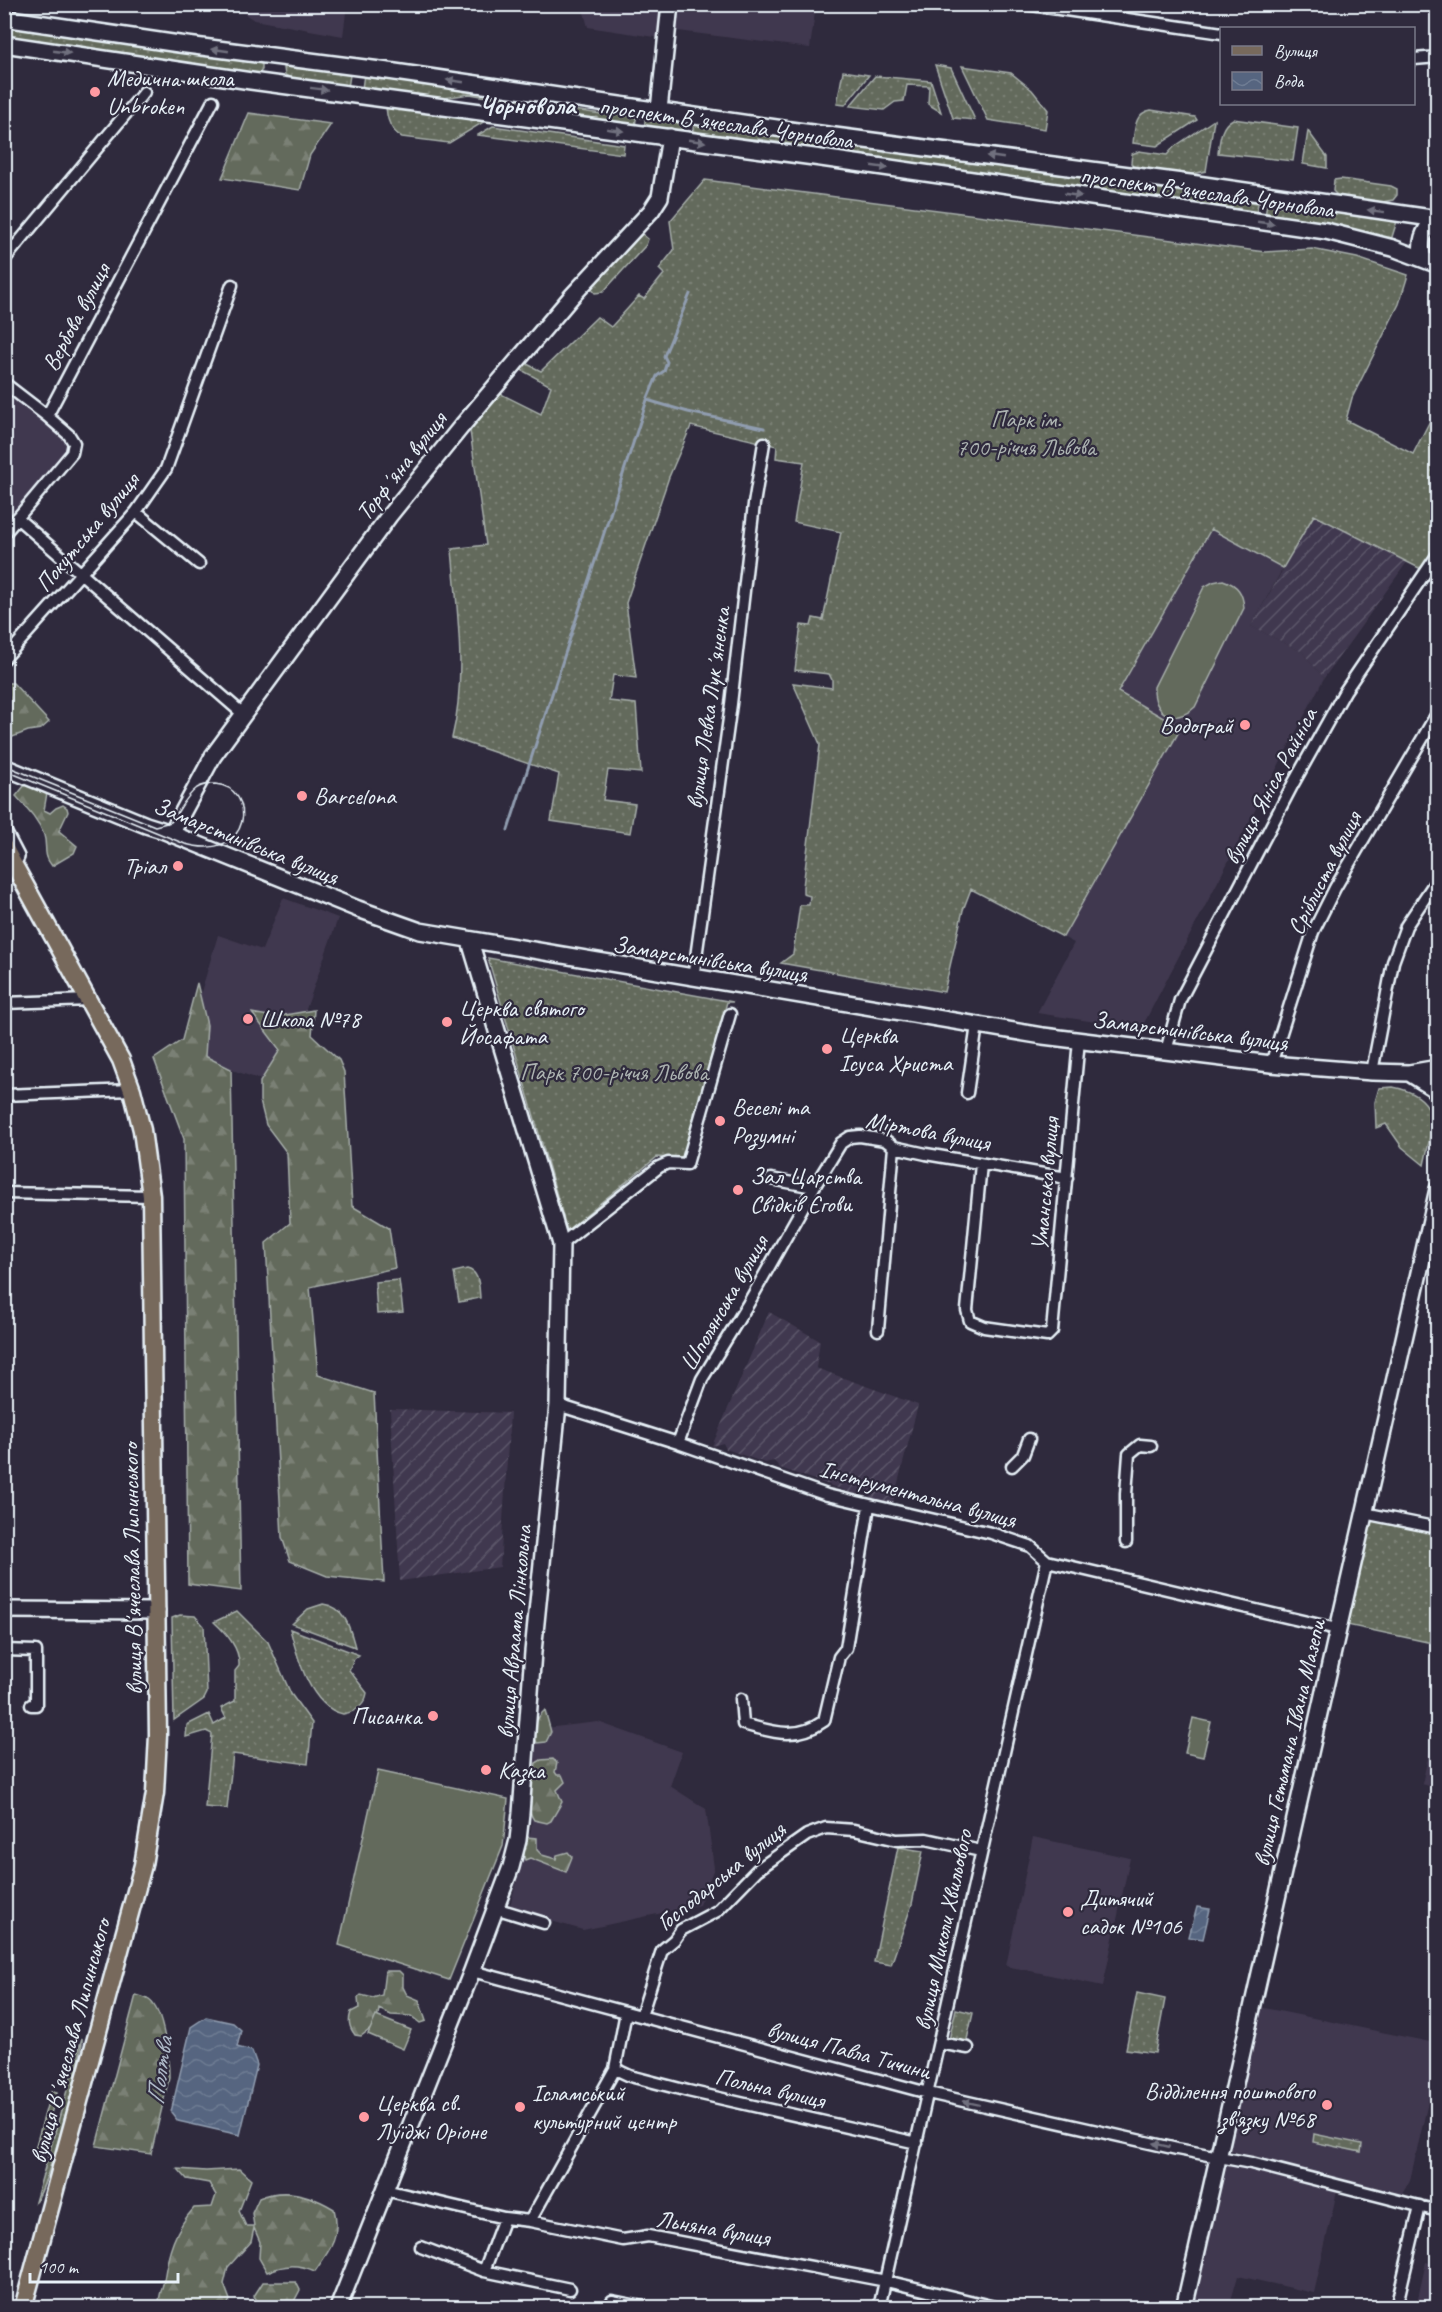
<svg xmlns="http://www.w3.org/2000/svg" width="1442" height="2312" font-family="Caveat,sans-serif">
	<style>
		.built { fill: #41394f }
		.industrial { fill: url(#industrial-furrows) }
		.grass { fill: url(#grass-dots); stroke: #a6aeaa; stroke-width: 1.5 }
		.forest { fill: url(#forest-firs); stroke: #a6aeaa; stroke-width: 1.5 }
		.garden { fill: #646a5c; stroke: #a6aeaa; stroke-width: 1.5 }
		.water { fill: url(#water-waves); stroke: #909db0; stroke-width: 1.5 }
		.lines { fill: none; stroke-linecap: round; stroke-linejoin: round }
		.stream { stroke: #909db0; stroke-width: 3 }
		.street-casing { stroke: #e8f1f8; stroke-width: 15 }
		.secondary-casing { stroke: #e8f1f8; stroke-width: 20 }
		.primary-casing { stroke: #e8f1f8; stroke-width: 21 }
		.street { stroke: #2f2a3d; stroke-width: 10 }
		.secondary { stroke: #2f2a3d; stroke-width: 15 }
		.primary { stroke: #77695c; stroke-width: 16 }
		.tram { stroke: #e8f1f8; stroke-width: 1.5 }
		.oneway { fill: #70707e }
		.poi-dot { fill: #ff9aa2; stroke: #2f2a3d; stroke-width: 2 }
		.labels { text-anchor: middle; stroke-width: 4.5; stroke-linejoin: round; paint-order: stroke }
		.poi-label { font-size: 24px; fill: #e8f1f8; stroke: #2f2a3d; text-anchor: start }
		.street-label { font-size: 24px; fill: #e8f1f8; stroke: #2f2a3d }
		.park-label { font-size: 24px; fill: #adb4b2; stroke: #2f2a3d }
		.neighbourhood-label { font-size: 26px; font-weight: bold; fill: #e8f1f8; stroke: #2f2a3d }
		.water-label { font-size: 26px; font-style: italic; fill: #aeb9c8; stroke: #2f2a3d }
	</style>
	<defs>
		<pattern id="industrial-furrows" width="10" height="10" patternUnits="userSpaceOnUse" patternTransform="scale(1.5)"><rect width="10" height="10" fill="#41394f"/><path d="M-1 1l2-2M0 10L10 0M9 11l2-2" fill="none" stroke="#5c5669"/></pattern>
		<pattern id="grass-dots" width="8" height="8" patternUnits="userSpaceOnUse" patternTransform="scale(1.5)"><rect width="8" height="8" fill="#646a5c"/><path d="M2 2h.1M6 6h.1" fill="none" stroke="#7a8074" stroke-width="1.8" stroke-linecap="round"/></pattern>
		<pattern id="forest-firs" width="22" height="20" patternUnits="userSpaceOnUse" patternTransform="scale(1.5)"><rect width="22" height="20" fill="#646a5c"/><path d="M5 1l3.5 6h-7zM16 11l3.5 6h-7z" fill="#7a8074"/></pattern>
		<pattern id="water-waves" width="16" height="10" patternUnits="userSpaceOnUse" patternTransform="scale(1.5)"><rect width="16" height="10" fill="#566580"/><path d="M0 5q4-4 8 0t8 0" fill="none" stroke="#6e7c93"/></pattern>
	</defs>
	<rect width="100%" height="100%" fill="#2f2a3d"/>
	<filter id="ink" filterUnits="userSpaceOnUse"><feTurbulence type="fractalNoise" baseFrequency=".0167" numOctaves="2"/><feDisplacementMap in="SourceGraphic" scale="12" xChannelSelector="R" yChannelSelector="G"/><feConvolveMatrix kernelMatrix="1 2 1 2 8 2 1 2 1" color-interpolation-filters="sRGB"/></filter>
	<g filter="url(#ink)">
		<path class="built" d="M231,5L347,4V5L343,36L254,20Z
			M582,5H664L661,38L588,27Z
			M674,5H816L810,48L671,30Z
			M5,389L67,438L70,443L66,453L5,526Z
			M1211,529L1283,568L1251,626L1302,652L1324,678L1141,1029L1037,1013L1074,943L1063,937L1181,728L1118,692Z
			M283,898L338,918L279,1086L183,1053L218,935L262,950Z
			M1437,1717V1788L1422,1784Z
			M598,1722L682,1752L670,1786L706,1809L714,1868L699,1905L583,1930L509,1909L531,1830L537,1729Z
			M1033,1837L1130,1858L1103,1986L1006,1966Z
			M1259,2007L1430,2042L1437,2052V2063L1410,2180L1402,2194L1230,2150Z
			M1231,2161L1318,2183L1337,2191L1314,2293L1238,2276L1229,2307L1188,2308L1222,2166Z
			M1426,2262L1437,2265V2307H1416Z"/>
		<path class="industrial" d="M1314,515L1407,562L1324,678L1302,652L1251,626Z
			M769,1312L820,1341L816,1368L918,1405L892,1506L873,1502L867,1490L855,1494L780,1468L774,1461L765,1463L726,1449L723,1443L712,1446Z
			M390,1409L510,1413L500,1567L400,1581Z"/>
		<path class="grass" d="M5,24L259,61L262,65V70L257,75L5,38Z
			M935,65L951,68L975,120L953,118Z
			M289,66L350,75L348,88L290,78L285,75L284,68Z
			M962,66L1011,73L1032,90L1048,110L1045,129L988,120Z
			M843,71L869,75L845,105L837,104Z
			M364,74L523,96L522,103L470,94L436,99L362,89Z
			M875,76L931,81L941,112L928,104L929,86L907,85L904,101L895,102L884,110L850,106Z
			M386,103L490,118L449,143L402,137C389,130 386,116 386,103Z
			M544,106L602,114L637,112L635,127L543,114L540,110Z
			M1151,110L1195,117L1197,120L1157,146L1133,143C1135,129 1134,113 1151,110Z
			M646,114L684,119L682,133L644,128Z
			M1233,119L1298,128L1293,161L1218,153C1220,140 1220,126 1233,119Z
			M1214,120L1206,171L1187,175L1133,167L1131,163L1132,154L1139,151L1167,155L1174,147Z
			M694,122L813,140L816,144V148L758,139L724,140L692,136Z
			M493,126L624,145L623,154L478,135Z
			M1308,131L1327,157V168L1303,164Z
			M848,144L1258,203L1256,215L845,157Z
			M1341,179L1391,186L1397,189V195L1393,200L1377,203L1337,195L1333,191L1334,180Z
			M705,180L1265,252L1312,249L1357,258L1408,275L1399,304L1352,398L1346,420L1413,454L1437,407V545L1421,569L1314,515L1283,568L1211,529L1118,692L1181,728L1063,937L971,889L963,910L944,992L781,963L793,954L800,905H809L810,896L803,894V887L820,744L793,683L832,688V680L829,674L795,670L801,625L811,626L813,618L823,620L841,532L794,522L804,462L776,458L777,446L691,426L669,477L626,603L636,678L613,675L609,701L636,704L641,773L608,770L603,800L635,804L630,833L551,821L559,774L452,738C467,677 457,611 452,549L486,545L470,431L495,391L541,414L551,386L516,367L521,361L541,371L597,317L611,327L639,296L644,299L664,274L659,269L674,250L670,221Z
			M1267,203L1397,221L1391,240L1346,227L1265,217Z
			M642,234L648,239L646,245L603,292L595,293L592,289L594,283L639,235Z
			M488,958L733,1002H727L682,1159L657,1157L567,1230Z
			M1393,1087C1442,1097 1433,1124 1424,1165L1402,1147L1386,1124L1376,1128L1375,1102L1379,1088Z
			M467,1269C480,1272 479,1287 480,1298L459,1302L454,1272Z
			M399,1280L403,1312L377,1314L375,1282Z
			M1371,1518L1437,1532V1644L1347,1625Z
			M323,1604C346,1607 350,1629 355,1647L292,1624L308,1609Z
			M237,1611L268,1642L291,1694L312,1723L308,1764L233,1754L227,1809L205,1807L212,1734L206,1731L186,1737L187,1725L209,1714L214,1725L226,1718L221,1708L235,1701V1671L239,1666C240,1648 227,1634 214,1622Z
			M180,1615L195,1616L204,1626L207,1693L204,1699L174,1720L172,1618Z
			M290,1629L359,1655L354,1659L349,1670L367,1693C365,1706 355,1712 343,1714C310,1707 297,1656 290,1629Z
			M898,1847L923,1851L912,1904L891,1965L874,1962Z
			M1137,1993L1165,1999L1155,2053L1126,2049Z
			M956,2009L973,2013L966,2044L949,2040Z
			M82,2038C84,2055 46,2193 35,2202Z
			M51,2091L57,2093L40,2152L35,2149Z
			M1314,2134L1362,2144L1361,2152L1313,2142Z"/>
		<path class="forest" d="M249,113L331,124L310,155L300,190L222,178Z
			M5,683H13L49,722L41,729L28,731L5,740Z
			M25,785L47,793L44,810L50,813L56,808L63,805L67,808L68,812L59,831L77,846L74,853L52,866C42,854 48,847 44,835C38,819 27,808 16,796Z
			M197,983L207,1025L205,1056L231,1069L241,1591L188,1584L184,1139L154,1059L182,1040Z
			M314,1010L312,1035L339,1060L344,1072L352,1206L389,1228L395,1268L310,1287L318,1375L374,1393L384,1582L327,1576L290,1561L282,1537L266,1243L290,1223L287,1153L266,1125L260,1101V1082L280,1050L252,1013L274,1017Z
			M545,1710L551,1732L546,1742L537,1743C530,1732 536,1718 545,1710Z
			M553,1759L557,1763L555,1772L557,1775H562L565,1782L557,1790L562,1802L551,1821L547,1823L534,1820C524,1806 533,1779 536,1763L541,1760Z
			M526,1837L537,1838V1850L542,1855L556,1859L557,1855L568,1852L572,1857L566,1872L530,1858L525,1860C522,1852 526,1847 524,1839Z
			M385,1971H399L403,1975V1987L407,1995L419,2000L426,2021L420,2023L411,2016L391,2015L379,2009L376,2025L361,2036L355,2035C349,2027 348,2021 351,2012L359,2008L358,1998L361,1995L373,1998L382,1995Z
			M136,1995C140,1996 146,1998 149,2000C164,2010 169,2061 169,2078L151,2154L96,2146Z
			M178,2169L206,2171L239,2169L251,2180L239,2211L246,2226H254L252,2213L259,2198C285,2187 311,2195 334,2209C341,2236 331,2249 315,2271C297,2264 285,2264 267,2272L259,2258L260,2242L254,2228L251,2242L228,2267L224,2284L230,2300L226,2307H159C158,2297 162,2290 164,2280C168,2253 175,2229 194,2208L212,2207L216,2195L209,2183L187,2179Z
			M263,2282H296L300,2290L291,2307H261L254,2296Z"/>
		<path class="garden" d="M1223,580C1238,585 1243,593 1244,608L1195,707C1174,726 1153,714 1154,687L1204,587L1213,582Z
			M1193,1718L1211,1722L1203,1757L1185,1753Z
			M378,1771L508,1799L503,1846L449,1980L339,1945Z
			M376,2016L411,2030L403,2049L368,2034Z"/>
		<path class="water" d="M1197,1907L1210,1909L1203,1939L1189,1937Z
			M206,2017L233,2023L241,2030L237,2047L252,2051L257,2065L240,2135L178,2121L171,2112L191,2027Z"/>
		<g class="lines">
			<path class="stream" d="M647,400L657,376L664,371L667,362L664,356L690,294
				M508,830L647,400L688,412L764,428"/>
			<g class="street-casing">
				<path id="street" d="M1025,4L1222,33
					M1414,59L1438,57
					M4,260L144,92
					M4,383L47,416
					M136,512L199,564
					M17,518L243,714
					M4,534L72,453L74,443L69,435L47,416L213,101
					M4,659L136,512L166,469L232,285
					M693,979L731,704L754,504L764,443
					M4,1003L90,1000
					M1166,1051L1180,1000L1293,784L1345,691L1438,554
					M1271,1064L1313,932L1335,888L1438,712
					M1372,1072L1393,962L1406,926L1438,878
					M967,1093L977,1025
					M4,1095L132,1090
					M981,1164L967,1310L970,1321L984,1327L1047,1336L1052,1331L1079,1040
					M771,1179L814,1187L841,1143L850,1137L860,1136L885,1140L894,1147L926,1154L1067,1178
					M4,1193L151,1196
					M561,1244L659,1167L668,1163L687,1164L730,1014
					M878,1330L894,1147
					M558,1405L678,1443L827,1495L991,1533L1030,1546L1047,1561L1337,1629
					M678,1443L702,1379L748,1304L814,1187
					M1012,1466L1023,1455L1029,1439
					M1364,1513L1438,1528
					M1126,1542V1494L1129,1454L1140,1445L1151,1446
					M4,1650L36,1651V1705H31
					M741,1699L743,1724C773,1732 796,1741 824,1721L839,1657L846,1648L869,1506
					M495,1908L544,1923
					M472,1971L928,2093L1177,2149L1251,2163L1438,2211
					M641,2016L662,1950L674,1940L681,1930L717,1911L757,1870L807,1835L826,1828L854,1830L897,1840L926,1839L981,1851
					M939,2043L968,2048
					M615,2069L630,2076L688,2091L917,2143
					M385,2190L504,2218L530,2221L623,2240L648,2236L886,2281L999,2308
					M530,2221L615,2069L626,2012
					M421,2247L484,2271L570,2289
					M484,2271L504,2218
					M612,2301L648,2308
					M879,2308L1047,1561
					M1396,2308L1420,2206"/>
			</g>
			<g class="secondary-casing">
				<path id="secondary" d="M4,18L179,44L388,71L797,131L1197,184L1438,219
					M4,44L251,81L814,157L1326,231L1393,248L1438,265
					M659,110L670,4
					M1423,259C1419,242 1423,232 1434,219
					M4,767L146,825L162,830L358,909L420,931L1043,1036L1271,1064L1372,1072L1409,1073L1438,1068
					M4,834L16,857
					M171,834L213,756L389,516L461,427L572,296L651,211L660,197L670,137
					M1409,1073L1433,1088L1438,1095
					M4,1610L157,1611
					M338,2308L472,1971L511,1867L518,1840L521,1813L533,1652L558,1405L561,1244L470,941
					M1184,2308L1438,1189"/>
			</g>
			<g class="primary-casing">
				<path id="primary" d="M4,847L121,1060L132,1090L142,1130L151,1196L158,1735L155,1793L143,1865L23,2308"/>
			</g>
			<use href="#street" class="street"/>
			<use href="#secondary" class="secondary"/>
			<use href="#primary" class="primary"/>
			<path class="tram" d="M4,765L155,826L171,822C179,811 186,796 197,788C202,785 208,784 215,784C258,787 253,863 185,844L4,770"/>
		</g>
		<defs><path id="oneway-solid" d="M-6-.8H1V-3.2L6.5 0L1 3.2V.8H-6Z" transform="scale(1.5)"/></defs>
		<g class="oneway">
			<use href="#oneway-solid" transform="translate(220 50) rotate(-172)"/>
			<use href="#oneway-solid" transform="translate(62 52) rotate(8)"/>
			<use href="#oneway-solid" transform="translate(455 81) rotate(-172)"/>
			<use href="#oneway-solid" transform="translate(319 89) rotate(7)"/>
			<use href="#oneway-solid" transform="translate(615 130) rotate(8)"/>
			<use href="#oneway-solid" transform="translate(697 141) rotate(8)"/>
			<use href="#oneway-solid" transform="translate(995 157) rotate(-172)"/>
			<use href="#oneway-solid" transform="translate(880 167) rotate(8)"/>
			<use href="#oneway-solid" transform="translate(1073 195) rotate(8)"/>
			<use href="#oneway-solid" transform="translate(1376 211) rotate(-173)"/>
			<use href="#oneway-solid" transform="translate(1266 223) rotate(8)"/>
			<use href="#oneway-solid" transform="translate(971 2103) rotate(-168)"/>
			<use href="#oneway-solid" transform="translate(1161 2145) rotate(-167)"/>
		</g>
	</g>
	<g class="poi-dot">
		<circle cx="95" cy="92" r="6"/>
		<circle cx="1245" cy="725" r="6"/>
		<circle cx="302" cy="796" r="6"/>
		<circle cx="178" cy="866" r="6"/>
		<circle cx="248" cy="1019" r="6"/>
		<circle cx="447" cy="1022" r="6"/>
		<circle cx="827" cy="1049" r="6"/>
		<circle cx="720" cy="1121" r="6"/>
		<circle cx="738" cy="1190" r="6"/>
		<circle cx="433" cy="1716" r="6"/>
		<circle cx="486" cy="1770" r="6"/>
		<circle cx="1068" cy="1912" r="6"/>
		<circle cx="1327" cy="2105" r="6"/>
		<circle cx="520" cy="2107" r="6"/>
		<circle cx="364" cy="2117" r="6"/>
	</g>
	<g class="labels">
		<g class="poi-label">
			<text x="107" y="86">Медична школа<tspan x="107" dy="28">Unbroken</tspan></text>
			<text x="1233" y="733" text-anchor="end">Водограй</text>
			<text x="314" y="804">Barcelona</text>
			<text x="166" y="874" text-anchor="end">Тріал</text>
			<text x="459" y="1016">Церква святого<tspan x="459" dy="28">Йосафата</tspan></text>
			<text x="260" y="1027">Школа №78</text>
			<text x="839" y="1043">Церква<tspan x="839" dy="28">Ісуса Христа</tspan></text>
			<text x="732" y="1115">Веселі та<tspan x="732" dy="28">Розумні</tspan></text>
			<text x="750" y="1184">Зал Царства<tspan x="750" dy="28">Свідків Єгови</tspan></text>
			<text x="421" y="1724" text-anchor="end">Писанка</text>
			<text x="498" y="1778">Казка</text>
			<text x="1080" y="1906">Дитячий<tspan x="1080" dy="28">садок №106</tspan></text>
			<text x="1315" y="2099" text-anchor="end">Відділення поштового<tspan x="1315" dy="28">зв'язку №68</tspan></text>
			<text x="532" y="2101">Ісламський<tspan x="532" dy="28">культурний центр</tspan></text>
			<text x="376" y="2111">Церква св.<tspan x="376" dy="28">Луїджі Оріоне</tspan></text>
		</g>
		<g class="street-label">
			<text transform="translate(726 123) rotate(8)" y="8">проспект Вʼячеслава Чорновола</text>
			<text transform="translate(1207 192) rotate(8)" y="8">проспект Вʼячеслава Чорновола</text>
			<text transform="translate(76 317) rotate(-62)" y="8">Вербова вулиця</text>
			<text transform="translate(401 466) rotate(-52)" y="8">Торфʼяна вулиця</text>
			<text transform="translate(87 532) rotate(-50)" y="8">Покутська вулиця</text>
			<text transform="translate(708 708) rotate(-82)" y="8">вулиця Левка Лукʼяненка</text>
			<text transform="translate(1270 786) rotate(-62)" y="8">вулиця Яніса Райніса</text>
			<text transform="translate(246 841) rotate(22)" y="8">Замарстинівська вулиця</text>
			<text transform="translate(1324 873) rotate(-63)" y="8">Сріблиста вулиця</text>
			<text transform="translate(710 959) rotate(9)" y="8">Замарстинівська вулиця</text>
			<text transform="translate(1190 1031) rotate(7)" y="8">Замарстинівська вулиця</text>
			<text transform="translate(928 1131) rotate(11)" y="8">Міртова вулиця</text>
			<text transform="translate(1045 1184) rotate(-85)" y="8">Уманська вулиця</text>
			<text transform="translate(724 1303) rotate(-60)" y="8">Шполянська вулиця</text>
			<text transform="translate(918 1494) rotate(15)" y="8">Інструментальна вулиця</text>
			<text transform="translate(132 1569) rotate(-91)" y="8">вулиця Вʼячеслава Липинського</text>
			<text transform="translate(514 1632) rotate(-85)" y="8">вулиця Авраама Лінкольна</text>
			<text transform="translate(1289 1743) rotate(-77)" y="8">вулиця Гетьмана Івана Мазепи</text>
			<text transform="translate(721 1876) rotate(-39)" y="8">Господарська вулиця</text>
			<text transform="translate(943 1930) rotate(-78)" y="8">вулиця Миколи Хвильового</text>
			<text transform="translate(70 2041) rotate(-75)" y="8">вулиця Вʼячеслава Липинського</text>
			<text transform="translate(849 2050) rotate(15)" y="8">вулиця Павла Тичини</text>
			<text transform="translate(770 2088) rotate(13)" y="8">Польна вулиця</text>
			<text transform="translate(713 2228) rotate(10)" y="8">Льняна вулиця</text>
		</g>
		<g class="park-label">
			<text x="1026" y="427">Парк ім.<tspan x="1026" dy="28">700-річчя Львова</tspan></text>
			<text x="614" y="1080">Парк 700-річчя Львова</text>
		</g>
		<g class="neighbourhood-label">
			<text x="527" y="114">Чорновола</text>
		</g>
		<g class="water-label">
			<text transform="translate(159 2071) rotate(-82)" y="9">Полтва</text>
		</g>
	</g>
	<rect width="1442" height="2312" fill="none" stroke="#2f2a3d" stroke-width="24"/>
	<rect x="12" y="12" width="1418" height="2288" fill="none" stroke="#e8f1f8" stroke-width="2" filter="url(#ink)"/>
	<rect x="1220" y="27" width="195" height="78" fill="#2f2a3d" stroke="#797a88" stroke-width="1.5"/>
	<rect x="1232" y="46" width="30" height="9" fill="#77695c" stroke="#797a88" stroke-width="1.5"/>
	<text x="1274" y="57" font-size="18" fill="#e8f1f8">Вулиця</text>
	<rect x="1232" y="72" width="30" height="18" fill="url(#water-waves)" stroke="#797a88" stroke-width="1.5"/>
	<text x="1274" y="87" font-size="18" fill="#e8f1f8">Вода</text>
	<path d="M30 2273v9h148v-9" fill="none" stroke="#e8f1f8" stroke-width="3"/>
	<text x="39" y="2273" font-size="18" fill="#e8f1f8" stroke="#2f2a3d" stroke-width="4.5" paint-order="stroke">100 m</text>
</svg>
